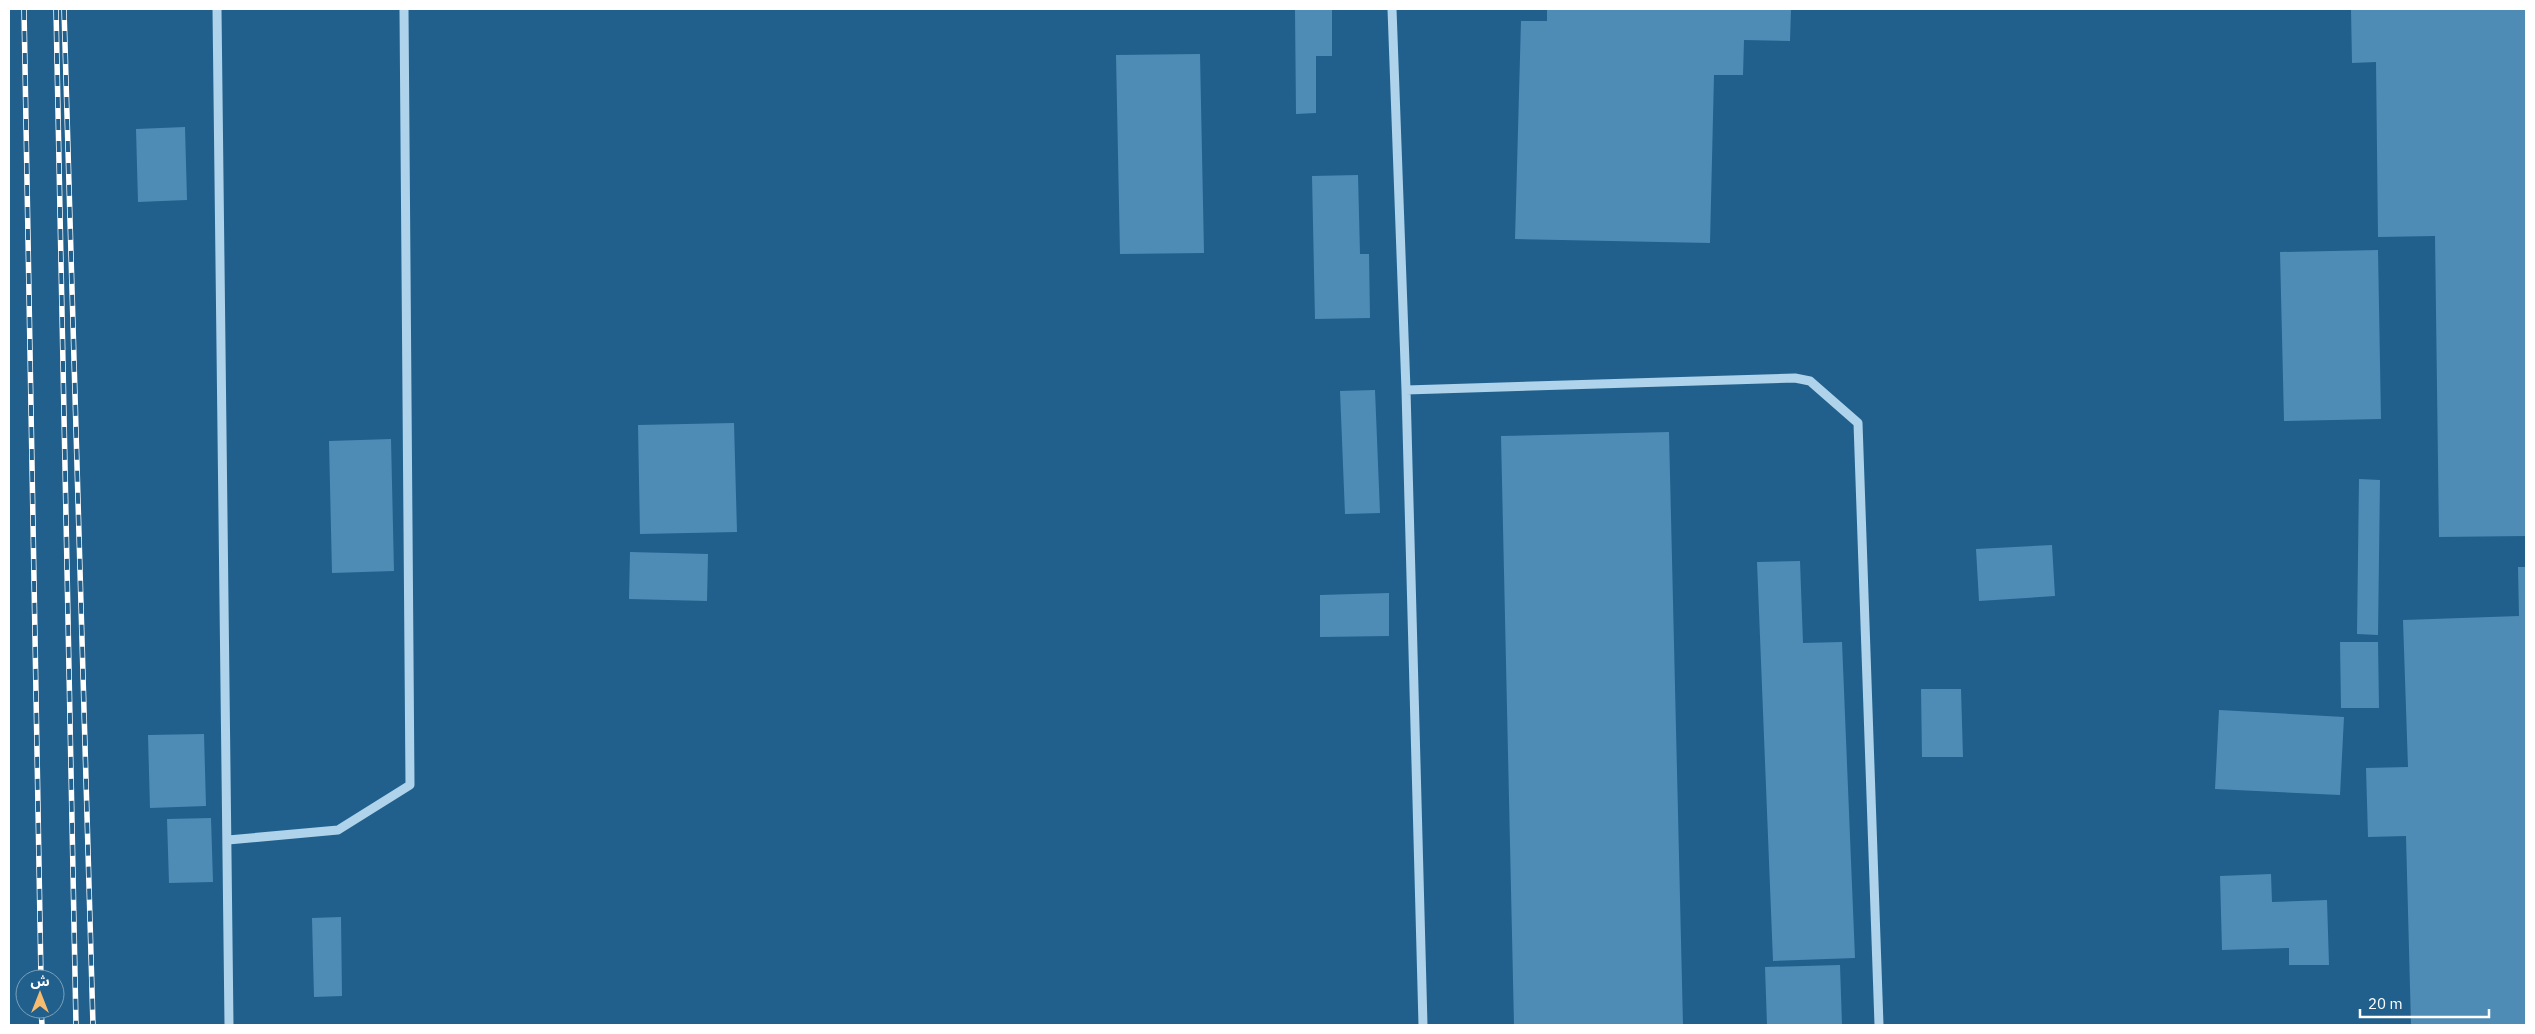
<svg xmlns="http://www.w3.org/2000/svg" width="2535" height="1034" font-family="'IBM Plex Sans','Noto Sans Arabic',sans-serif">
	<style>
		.building { fill: #4e8cb5 }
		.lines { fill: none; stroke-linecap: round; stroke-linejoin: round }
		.minor { stroke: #afd3eb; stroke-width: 9 }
		.rail-casing { stroke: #fff; stroke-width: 5.5 }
		.rail { stroke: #21608c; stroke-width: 4; stroke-dasharray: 11; stroke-linecap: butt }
	</style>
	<rect width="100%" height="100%" fill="#21608c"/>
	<path class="building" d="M1295,9H1332V56H1316V113L1296,114Z
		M1547,9H1791L1790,41L1744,40L1743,75H1714L1710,243L1515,239L1521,21H1547Z
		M2351,9H2526V536L2439,537L2435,236L2378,237L2376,62L2352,63Z
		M1200,54L1204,253L1120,254L1116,55Z
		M185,127L187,200L138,202L136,129Z
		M1358,175L1360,254H1369L1370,318L1315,319L1312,176Z
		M2378,250L2381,419L2284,421L2280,252Z
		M1375,390L1380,513L1345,514L1340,391Z
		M734,423L737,532L640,534L638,425Z
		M1669,432L1683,1025H1514L1501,436Z
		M391,439L394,571L332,573L329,441Z
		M2359,479L2380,480L2378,635L2357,634Z
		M2052,545L2055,596L1979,601L1976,549Z
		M630,552L708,554L707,601L629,599Z
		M1800,561L1803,643L1842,642L1855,958L1773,961L1757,562Z
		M2518,567H2526V1025H2411L2406,836L2368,837L2366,768L2408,767L2403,620L2519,616Z
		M1389,593V636L1320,637V595Z
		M2340,642H2378L2379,708H2341Z
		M1921,689H1961L1963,757H1922Z
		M2219,710L2344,717L2340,795L2215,789Z
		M204,734L206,806L150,808L148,735Z
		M211,818L213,882L169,883L167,819Z
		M2271,874L2272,902L2327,900L2329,965H2289V948L2222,950L2220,876Z
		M341,917L342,996L314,997L312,918Z
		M1840,965L1842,1025H1767L1765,967Z"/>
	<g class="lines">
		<path class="minor" d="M217,9L229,1025
			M1392,9L1406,390L1423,1025
			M1406,390L1795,378L1810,381L1858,423L1879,1025
			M228,840L338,830L410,785L404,9"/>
		<g class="rail-casing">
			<path id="rail" d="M24,9L41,979
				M56,9L76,1025
				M64,9L93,1025
				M41,1009L42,1025"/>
		</g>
		<use href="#rail" class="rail"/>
	</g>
	<rect width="2535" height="1034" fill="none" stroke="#ffffff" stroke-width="20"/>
	<g transform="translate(40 994)"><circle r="24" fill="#21608c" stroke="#7aa0ba"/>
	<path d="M0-4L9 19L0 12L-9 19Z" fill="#f8bc70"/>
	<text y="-8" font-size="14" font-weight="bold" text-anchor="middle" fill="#ffffff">ش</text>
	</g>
	<path d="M2360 1009v8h129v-8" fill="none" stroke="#ffffff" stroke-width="2.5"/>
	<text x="2368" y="1009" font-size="15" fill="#ffffff" stroke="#21608c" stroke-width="4" paint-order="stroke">20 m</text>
</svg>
